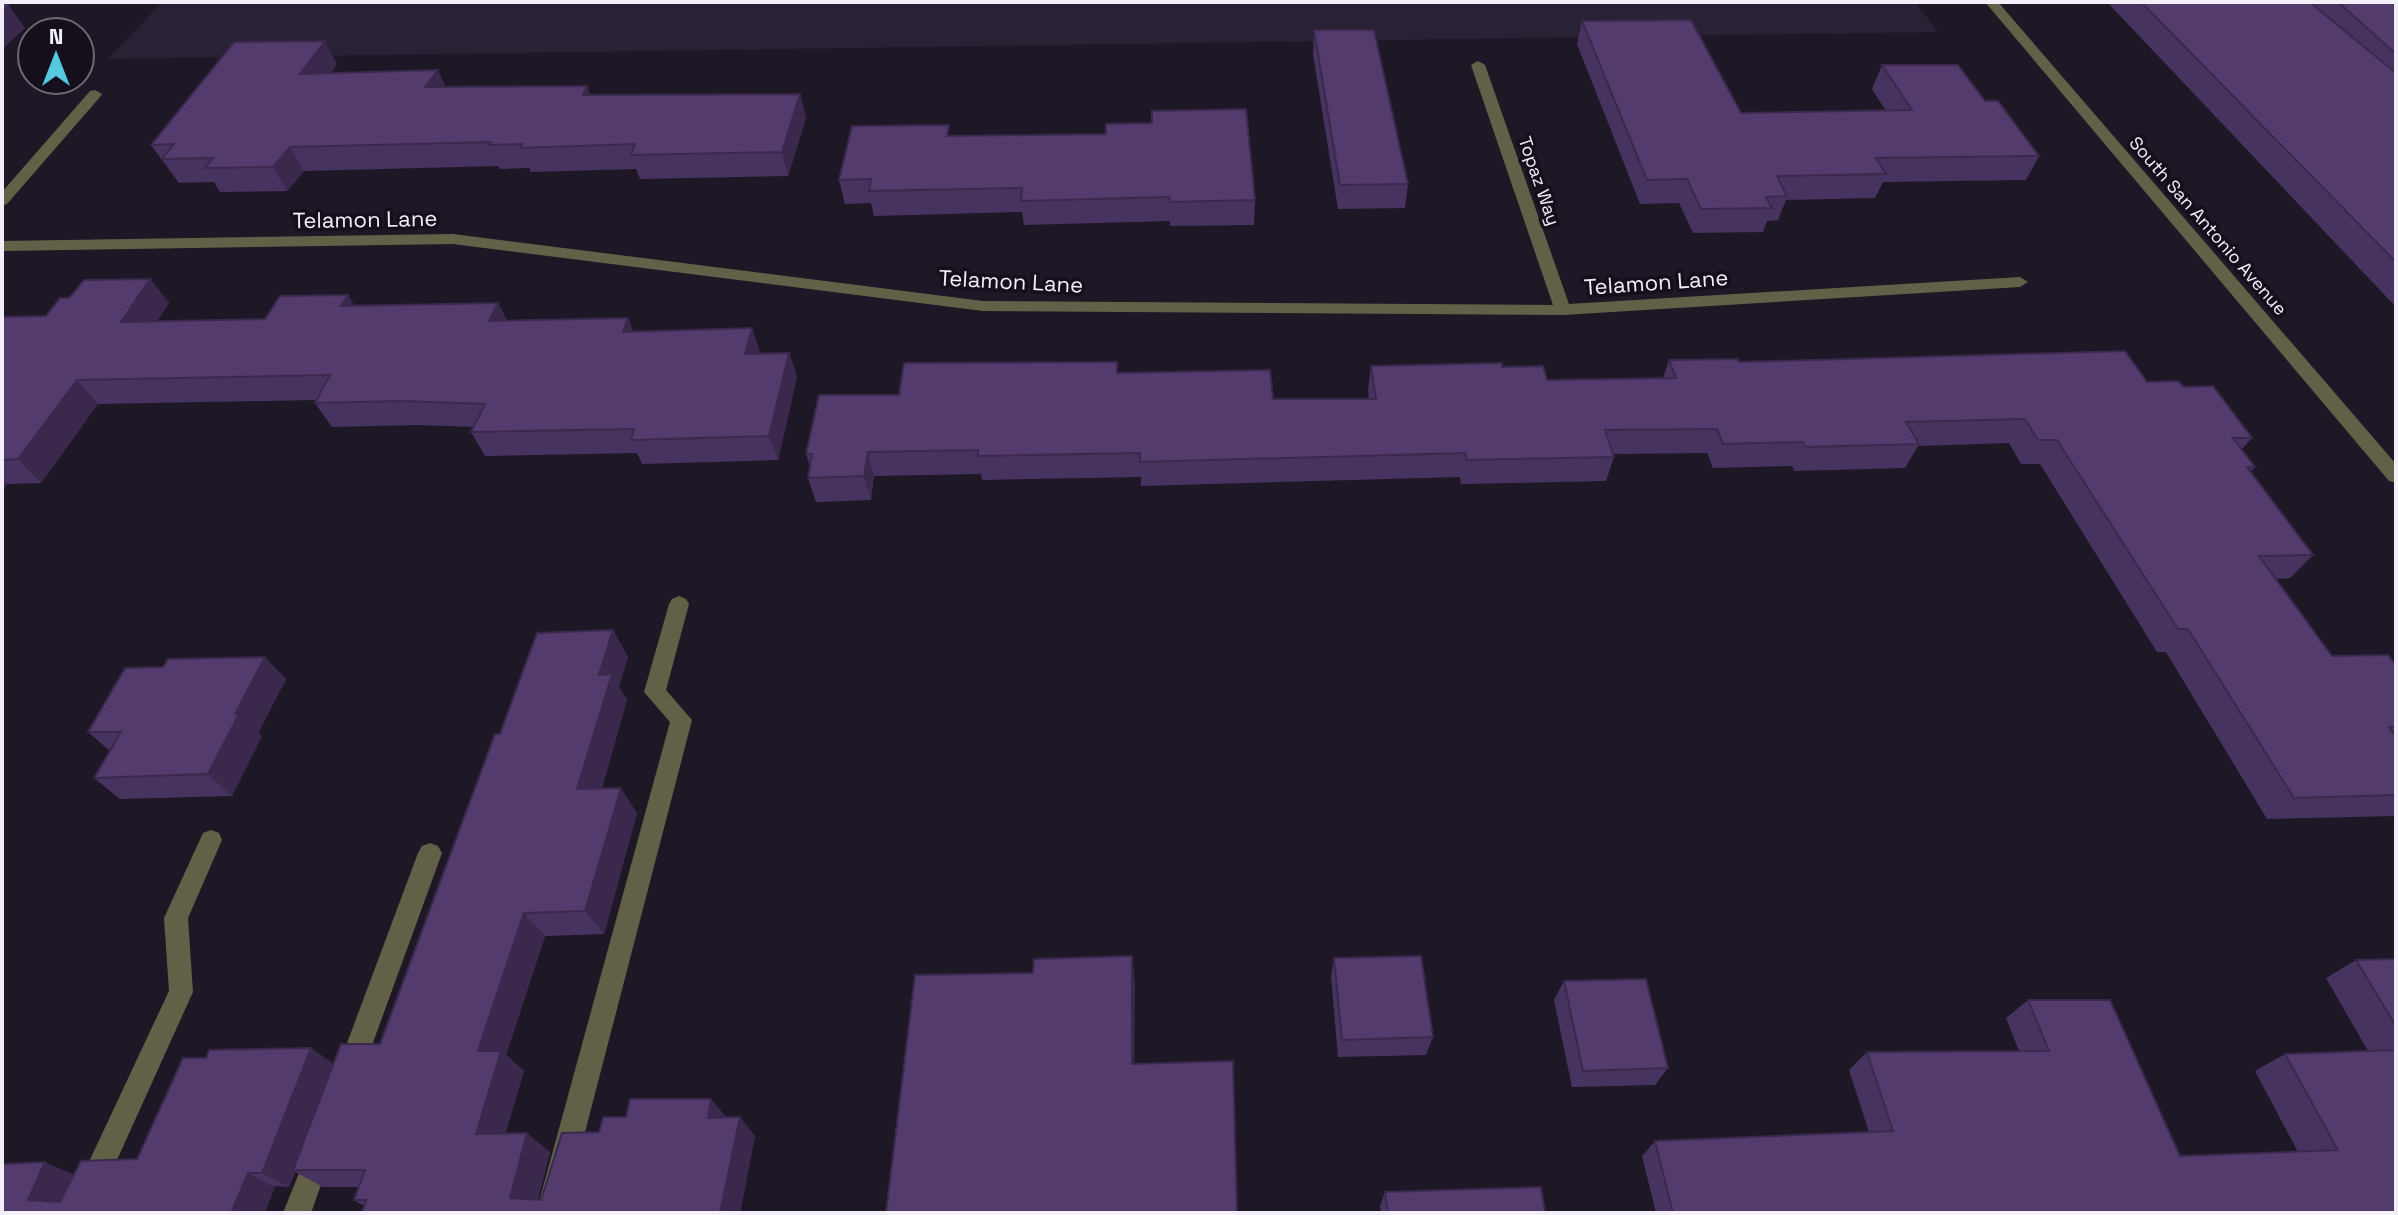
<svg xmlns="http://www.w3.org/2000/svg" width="2398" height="1215" font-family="'Space Grotesk',sans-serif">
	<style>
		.built { fill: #292134 }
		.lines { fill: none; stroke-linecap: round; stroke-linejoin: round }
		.service { fill: #626147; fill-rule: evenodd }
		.minor { fill: #626147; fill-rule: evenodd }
		.tertiary { fill: #626147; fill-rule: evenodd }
		.wall { fill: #47335f }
		.shaded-wall { fill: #3a294d }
		.building { fill: #533b6e; stroke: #3a294d; stroke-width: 2 }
		.labels { text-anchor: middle; stroke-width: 7; stroke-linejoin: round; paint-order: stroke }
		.far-street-label { font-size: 18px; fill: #f2eff8; stroke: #150f1c }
		.street-label { font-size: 22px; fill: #f2eff8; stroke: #150f1c }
	</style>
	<rect width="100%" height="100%" fill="#1e1826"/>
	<path class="built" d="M162,2H1915L1938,32L108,59Z"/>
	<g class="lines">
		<path class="service" d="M679,596L686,599L689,604L666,690L692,720L564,1213H536L670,722L644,692L669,604L672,599Z
			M211,830L219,833L222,840L188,918L193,992L93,1213H65L169,991L164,918L203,833Z
			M430,843L438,846L442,853L363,1070L359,1079L350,1083L341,1079L337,1070L418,853L422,846Z
			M318,1144L327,1148L331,1157L311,1213H283L309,1148Z"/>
		<path class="minor" d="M1478,61L1485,65L1569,304L2020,277L2028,282L2020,287L1563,315L983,311L453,244L2,251V241L453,234L983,301L1553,305L1471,65Z
			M95,90L102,94L100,97L7,204L2,206V192L90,91Z"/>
		<path class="tertiary" d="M1985,2H1998L2396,464V483L2389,481Z"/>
	</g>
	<path class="wall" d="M2107,2H2396V307Z
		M1582,21L1741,113L1886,111L1872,89L1882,65L1985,101L2039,156L2026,180L1883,182L1875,198L1786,200L1778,220L1767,221L1763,232L1693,233L1679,203L1640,204L1577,44Z
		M1314,30L1408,184L1405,208L1338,209L1313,54Z
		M337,64L331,73L446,87L590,95L800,94L806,118L788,176L640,179L636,169L531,172L529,168L500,169L498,166L304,171L287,191L220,192L214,182L179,183L151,145Z
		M951,136L1255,200L1254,225L1170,226V221L1024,225L1022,212L874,216L871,203L845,204L839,180Z
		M150,279L169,303L157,321L265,319L354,305L498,303L507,320L634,331L752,328L759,354L789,353L797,377L778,460L642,464L637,453L485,456L471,432L474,427L417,425L332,427L315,403L317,400L98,404L41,483L7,484L2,491V317L46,316L69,298Z
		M1669,360L1739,362L2147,382L2184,387L2252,438L2242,449L2255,467L2250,472L2313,555L2290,578L2276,579L2332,656L2396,665V816L2267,819L2166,652H2157L2040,464H2021L2009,443L1918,446L1905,468L1794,471L1792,466L1713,468L1707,453L1613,454L1614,457L1606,481L1461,484L1460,477L1141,486V477L982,480L981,474L874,476L871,500L816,502L808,478L810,466L806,454L899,395L1118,373L1273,399H1369L1368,390L1371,366L1502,367L1547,380L1663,378Z
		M613,630L628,657L619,687L627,700L602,788L637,813L604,934L545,936L506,1055L524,1071L505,1134L550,1152L538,1199L541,1200L599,1132L626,1117L711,1099L726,1118L755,1136L740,1213H362L364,1206L354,1200L359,1187H323L295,1172L289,1187L74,1175L137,1159L206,1058L311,1048L333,1064L380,1044L500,734Z
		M286,679L258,733L262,736L232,796L120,799L94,778L110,751L88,732Z
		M1334,958L1433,1037L1426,1055L1338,1057L1331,977Z
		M2396,959V1213H1656L1642,1156L1655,1141L1869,1132L1849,1070L1867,1052L2019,1051L2006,1018L2028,1000L2180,1156L2298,1152L2255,1071L2285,1054L2368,1051L2326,978L2356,960Z
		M1564,981L1668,1068L1655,1085L1572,1087L1554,1000Z
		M1385,1192L1545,1213H1381L1380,1206Z"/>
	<path class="shaded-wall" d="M7,3L25,28L2,50V11Z
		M325,41L337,64L313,97L300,74Z
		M438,70L449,94L425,87Z
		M587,86L596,110L583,95Z
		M800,94L806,118L788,176L782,152Z
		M290,147L304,171L287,191L273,167Z
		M150,279L169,303L140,346L121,322Z
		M348,295L363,319L341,306Z
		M498,303L510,327L489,321Z
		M628,318L638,342L623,332Z
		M752,328L760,352L753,379L745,354Z
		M789,353L797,377L778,460L769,436Z
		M77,380L98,404L41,483L18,459Z
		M868,452L874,476L871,500L864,476Z
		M2,479L7,484L2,491Z
		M613,630L628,657L619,687L627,700L594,814L577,789L599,675Z
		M265,657L286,679L258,733L262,736L232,796L208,774L235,714Z
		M621,788L637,813L604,934L585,911Z
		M524,913L545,936L506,1055L524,1071L500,1152L476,1134L478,1051Z
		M1132,956L1135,982L1134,1087L1132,1064Z
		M311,1048L335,1065L293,1170L295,1172L289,1187L262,1173Z
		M711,1099L727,1118H708Z
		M740,1117L755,1136L740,1213H720Z
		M527,1133L550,1152L534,1213L510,1198Z
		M45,1162L79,1177L62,1213L28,1200Z
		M248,1173L275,1187L265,1213H231Z"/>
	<path class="building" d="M2141,2H2311L2319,10L2396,73V262Z
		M2338,2H2396V54Z
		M7,3L9,5L2,11V5Z
		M1691,20L1741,113L1912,110L1882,65H1958L1985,101H1998L2039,156L1876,158L1886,174L1777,176L1787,196L1766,197L1772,208L1701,209L1687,179L1647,180L1582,21Z
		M1314,30H1374L1408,184L1340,185Z
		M325,41L300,74L438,70L425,87L587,86L583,95L800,94L782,152L631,155L635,144L520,148L522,144L489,145L491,142L290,147L273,167L205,168L213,158L162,159L174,144L151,145L234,42Z
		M1246,109L1255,200L1170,202L1169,197L1021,201L1022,188L869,191L871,179L839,180L852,126L949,125L947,136L1106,134V124L1152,123V111Z
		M150,279L121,322L265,319L280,296L348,295L341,306L498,303L489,321L628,318L623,332L752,328L745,354L789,353L769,436L631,440L634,429L471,432L485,404L402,401L315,403L330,375L77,380L18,459L2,460V317L46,316L60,298H69L84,280Z
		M2125,351L2147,382L2178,381L2184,387L2213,386L2252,438H2233L2255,467H2247L2313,555L2259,556L2332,656L2388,655L2396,665V727H2389L2396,737V795L2294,798L2188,629H2178L2057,440H2038L2025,419L1906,422L1919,444L1806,447L1803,442L1723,444L1717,429L1605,430L1614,457L1467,460L1465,453L1140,462V453L978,456V450L868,452L864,476L808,478L812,454H806L819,395H899L904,363L1117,362V373L1270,370L1273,399H1376L1371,366L1502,363V367L1543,366L1547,380L1676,378L1669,360L1738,359L1739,362Z
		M613,630L599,675L612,674L577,789L621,788L585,911L524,913L478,1051H501L476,1134L527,1133L510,1198L541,1200L562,1133L599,1132L603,1117H626L630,1099H711L708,1118L740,1117L720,1213H362L366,1200H354L365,1170H293L341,1044H380L495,734H500L537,633Z
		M265,657L235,714H239L208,774L94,778L121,732H88L125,668L163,667L168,659Z
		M1132,956V1064L1233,1061L1237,1213H886L915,975L1033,973L1034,959Z
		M1421,956L1433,1037L1342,1040L1334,958Z
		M2396,959V1026L2356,960Z
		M1646,979L1668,1068L1583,1071L1564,981Z
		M2028,1000H2110L2180,1156L2338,1150L2285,1054L2396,1050V1213H1673L1655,1141L1893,1131L1867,1052L2049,1051Z
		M311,1048L262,1173H248L231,1213H2V1164L45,1162L28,1200L60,1202L81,1161L137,1159L183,1058H206L209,1050Z
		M1541,1187L1545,1213H1388L1385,1192Z"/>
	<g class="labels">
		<g class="far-street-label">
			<text transform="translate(1539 181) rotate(71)" y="6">Topaz Way</text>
			<text transform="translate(2208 226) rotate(49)" y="6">South San Antonio Avenue</text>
		</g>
		<g class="street-label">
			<text transform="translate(365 219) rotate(-1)" y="8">Telamon Lane</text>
			<text transform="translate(1011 281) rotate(3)" y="8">Telamon Lane</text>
			<text transform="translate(1656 282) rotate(-4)" y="8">Telamon Lane</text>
		</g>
	</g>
	<rect width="2398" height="1215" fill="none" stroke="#f2eff8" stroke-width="8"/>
	<g transform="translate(56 56)"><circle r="38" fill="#150f1c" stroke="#6d6974" stroke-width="2"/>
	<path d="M0-6L14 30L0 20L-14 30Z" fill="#56c9e1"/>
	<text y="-12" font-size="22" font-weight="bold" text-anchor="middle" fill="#f2eff8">N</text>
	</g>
</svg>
